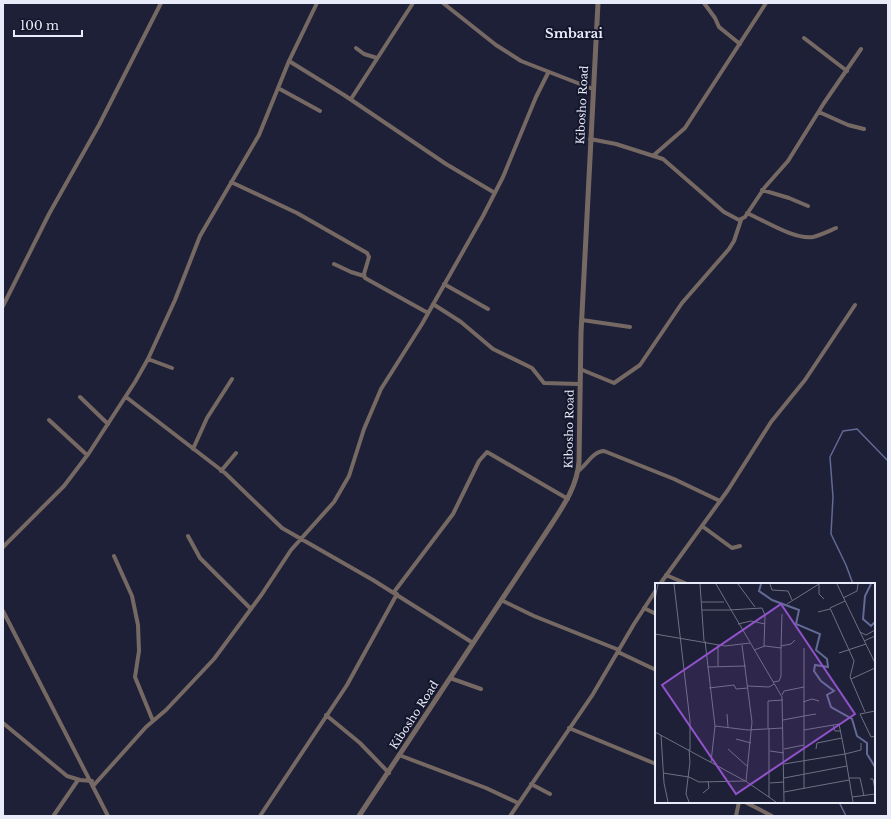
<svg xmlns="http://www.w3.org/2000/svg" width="891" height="819" font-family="'Libre Baskerville',serif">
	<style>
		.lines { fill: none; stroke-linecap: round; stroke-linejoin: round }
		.stream { stroke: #626a95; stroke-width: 1.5 }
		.minor { stroke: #766964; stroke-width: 4 }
		.tertiary { stroke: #766964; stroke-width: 5 }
		.labels { text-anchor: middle; stroke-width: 4; stroke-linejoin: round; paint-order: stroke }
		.street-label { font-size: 11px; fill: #e8ebfa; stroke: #14162b }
		.quarter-label { font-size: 13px; font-weight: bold; fill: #e8ebfa; stroke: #14162b }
		.inset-river { fill: none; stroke: #626a95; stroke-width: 2 }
		.inset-road { fill: none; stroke: #6e7184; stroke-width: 1 }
		.view { fill: #9152cb; fill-opacity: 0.15; stroke: #9152cb; stroke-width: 2 }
		.inset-edge { fill: none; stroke: #e8ebfa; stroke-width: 2 }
	</style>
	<rect width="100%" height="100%" fill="#1d2036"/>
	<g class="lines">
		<path class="stream" d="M853,584L846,565L831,534L833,497L830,457L843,431L857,429L888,461
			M839,802L846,816"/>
		<path class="minor" d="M443,3L496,45L521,61L593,89
			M704,3L715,18L719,27L740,44
			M804,38L847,71
			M356,48L364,54L377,58
			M289,61L344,95L446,164L495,193
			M278,88L320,111
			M351,99L413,3
			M819,112L848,125L864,129
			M590,139L616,144L663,159L724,212L739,220L745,217L765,187L788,161L824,103L861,49
			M654,155L685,128L766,3
			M231,182L297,213L367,253L369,257L364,274L365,278L428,313
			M762,190L789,198L808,206
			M747,213C765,221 795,240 813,237C821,235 829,231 836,228
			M334,264L351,272L364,276
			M444,284L488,309
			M433,304L461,322L493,349L532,368L544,383L580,384
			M3,306L49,214L99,125L161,3
			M582,320L630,327
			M148,359L172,368
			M580,369L614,383L640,365L682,303L729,249L734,241L741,220
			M80,397L108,424
			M126,397L225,473L282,528L373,580L473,643
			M49,420L87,455
			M193,449L207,418L232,379
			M221,471L236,453
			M578,471C587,465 593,451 604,451L674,479L720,501
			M702,526L732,548L740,546
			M188,536L200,558L251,609
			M3,547L64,486L89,453L135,382L148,359L175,300L200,236L259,135L289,61L317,3
			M114,556L132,596L138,625L139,651L135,677L153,721
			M666,575L687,584
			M660,584L728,490L771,422L805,380L855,305
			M394,592L453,514L479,461L487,452L568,499
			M501,600L534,616L619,650
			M644,608L656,614
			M3,611L108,816
			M618,652L656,670
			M450,678L481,689
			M326,715L360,743L389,773
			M3,723L67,776L80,780L92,781
			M569,728L656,764
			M399,755L486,788L518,803
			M531,784L550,794
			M94,785L146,727L166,710L214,659L262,594L291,550L334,502L349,476L364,429L381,389L422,324L483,216L503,177L536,97L548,73
			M745,802L772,816
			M54,815L78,780
			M260,816L347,685L397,594
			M510,816L593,694L634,624L656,590
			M736,816L739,802"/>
		<path class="tertiary" d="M359,816L551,525C564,505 577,486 579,462L581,333L598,3"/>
	</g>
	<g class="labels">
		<g class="street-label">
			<text transform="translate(582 105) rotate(-87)" y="4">Kibosho Road</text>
			<text transform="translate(569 429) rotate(-89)" y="4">Kibosho Road</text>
			<text transform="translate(414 715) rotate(-57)" y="4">Kibosho Road</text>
		</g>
		<g class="quarter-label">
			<text x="574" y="38">Smbarai</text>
		</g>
	</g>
	<g transform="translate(655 583)">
		<rect width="220" height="220" fill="#1d2036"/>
		<path class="inset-river" d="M106,1L104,8L117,17L144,27L141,41L165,51L161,67L172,76L173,84L160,82L159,88L166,98L179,108L172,112L176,124L197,136L202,153L212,160V171L220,184M216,1L210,13L208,36L216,43L220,39"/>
		<path class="inset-road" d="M19,1L35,138V167M45,1L49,58M61,1L127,114L129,219M83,1L100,24M115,1L117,7L133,8L137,17M164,1V11L169,16M182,1L220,80M188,15L202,8L203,1M0,16L3,1M190,18L175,25L199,78L195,94L210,129M47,19H69M132,21L164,1M47,27H74M74,27L107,25L110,32L109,63M163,29L175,26M83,41L96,38L110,41M205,49L211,52L220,47M0,51L70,63L95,60M50,58L60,143L56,179M209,58L220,53M63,62V83M87,62L97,139L91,198M126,63L136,61L140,57M149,65V206M99,67L110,63L126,65L127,31M184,70L211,61M52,84L91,83M196,96L220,85M118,99L124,98L126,93V64M92,103L114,104L119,101M54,105L79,102L81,106L93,105M127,112L129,108L149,104M148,119L157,116L164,118M220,128L205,131L216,154L220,153M72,131L73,144M149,133L161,131M128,137L149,133M178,142L180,148H186M60,143L93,147L128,145M113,145V118L128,117M114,145V214M149,147L184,141L190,171L206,167V160M0,149L92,199L121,219M6,152L9,200L13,219M81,156L96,160M34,166L35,179L31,211L34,219M73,166L93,184M129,166L149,162M161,166L162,160L187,155M115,168L129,170M129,181L190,171L198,219M8,190L34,194M34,194L44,199L90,198M129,195L192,183M194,195H205L209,213M215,196H218L220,207M115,200L129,199M129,209L194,197M48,210L54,205L53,198M197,214L220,211"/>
		<path class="view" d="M126,21L200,131L81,211L7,102Z"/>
		<rect width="220" height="220" class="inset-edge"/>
	</g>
	<rect width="891" height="819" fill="none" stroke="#e8ebfa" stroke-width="8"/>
	<path d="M14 30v6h68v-6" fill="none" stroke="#e8ebfa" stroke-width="2"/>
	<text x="20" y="30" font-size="12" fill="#e8ebfa" stroke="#14162b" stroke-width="3" paint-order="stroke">100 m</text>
</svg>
